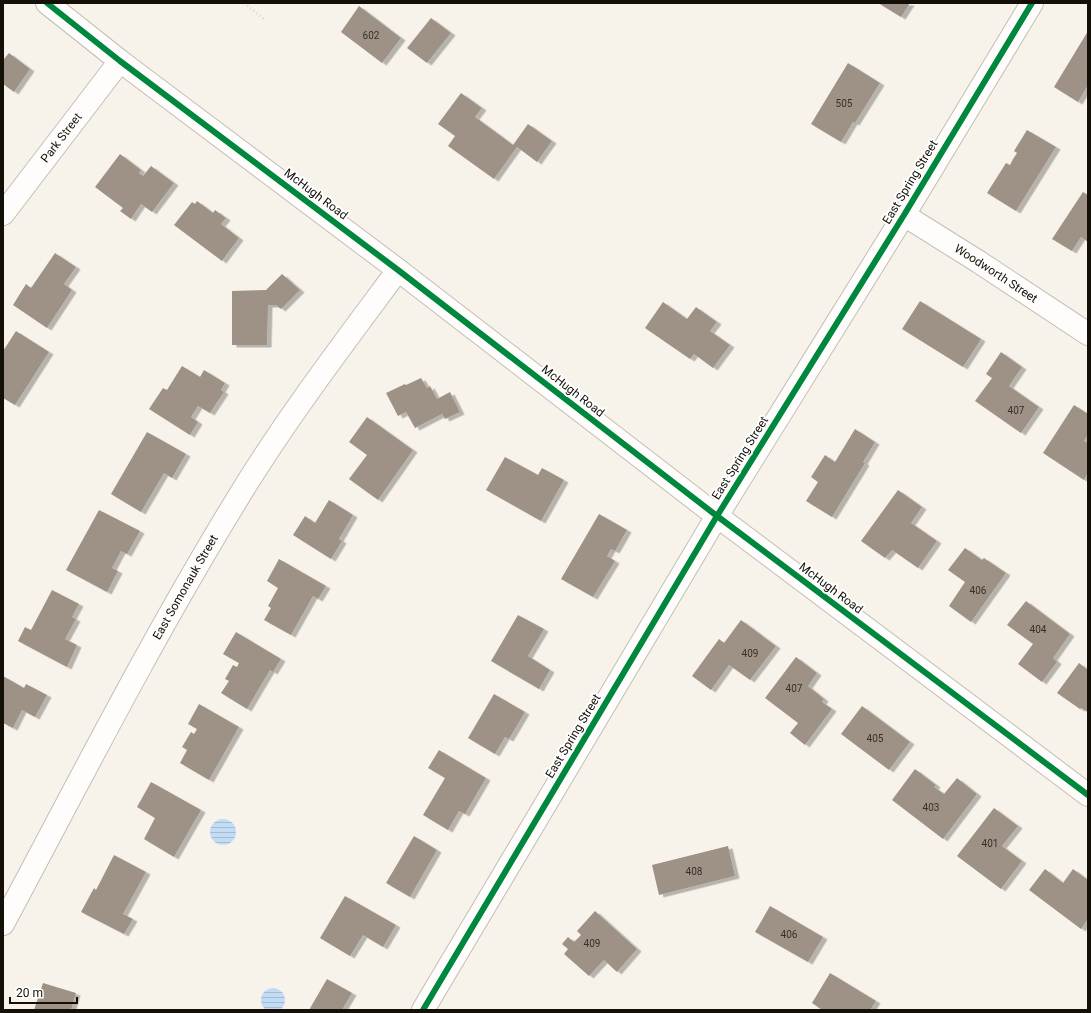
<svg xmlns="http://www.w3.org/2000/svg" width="1091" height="1013" font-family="Roboto,sans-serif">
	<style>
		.water { fill: url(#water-rules) }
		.building { fill: #9e9286; filter: url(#shadow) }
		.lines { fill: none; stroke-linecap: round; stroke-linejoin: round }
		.minor-casing { stroke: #c2beb6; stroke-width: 24 }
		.path { stroke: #d4d3d0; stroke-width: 2.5; stroke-dasharray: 1 3; stroke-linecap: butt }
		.minor { stroke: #fefdfc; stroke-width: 22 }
		.cycleway-casing { stroke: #fff; stroke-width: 8 }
		.cycleway { stroke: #00873e; stroke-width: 6 }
		.labels { text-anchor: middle; stroke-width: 4; stroke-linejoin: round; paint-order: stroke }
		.number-label { font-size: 10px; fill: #363028 }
		.street-label { font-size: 12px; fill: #141008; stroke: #fff }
	</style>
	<defs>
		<pattern id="water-rules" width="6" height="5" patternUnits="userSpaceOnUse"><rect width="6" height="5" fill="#c2dcf6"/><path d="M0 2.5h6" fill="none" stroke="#a6bcd1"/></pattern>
		<filter id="shadow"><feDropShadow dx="4.5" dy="2.5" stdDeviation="0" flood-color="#0004"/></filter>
	</defs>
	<rect width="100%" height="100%" fill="#f8f3ea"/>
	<path class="water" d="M210 832a13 13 0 1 1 26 0a13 13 0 1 1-26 0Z
		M261 1000a12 12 0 1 1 24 0a12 12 0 1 1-24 0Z"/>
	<path class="building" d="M878,3H910L901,17Z
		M359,6L401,38L382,63L341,32Z
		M431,18L451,33L427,63L407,48Z
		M1088,31V85L1078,102L1054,87Z
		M9,53L30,69L14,92L3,84V58L4,59Z
		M848,63L880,83L855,123L853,122L841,142L811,124Z
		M461,93L482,108L475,117L513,145L528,124L552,141L537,162L517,147L494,179L448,146L455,136L438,124Z
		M1027,130L1056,147L1016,211L987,193L1006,163L1010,165L1013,159L1017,153L1014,151Z
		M120,154L141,170L139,173L143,176L151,166L174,183L152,212L141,204L131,219L120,211L123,208L95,187Z
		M1083,192L1088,195V242L1081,237L1072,251L1052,239Z
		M197,201L213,213L215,210L226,218L221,224L239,238L222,261L174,225L192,202L195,204Z
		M55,253L76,267L64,284L72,290L47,328L13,305L26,284L31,288Z
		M282,274L300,290L281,309L276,305H268L267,345H232V291L266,290Z
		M920,301L981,339L963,367L902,329Z
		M663,302L687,319L696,307L717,322L710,331L730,345L713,368L694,354L690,359L645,328Z
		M16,331L49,352L15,405L3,398V351Z
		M1001,352L1022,367L1009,386L1039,407L1021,433L975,401L992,378L986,374Z
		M182,366L200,377L204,370L225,383L221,390L224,392L210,413L198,406L191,417L198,422L190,435L149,409L163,388L167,390Z
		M421,378L427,388L430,386L437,399L450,392L460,412L445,419L442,414L415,428L406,412L398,416L386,393L405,384L406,385Z
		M1074,405L1088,414V434L1084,441L1088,443V473L1084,480L1043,453Z
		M367,417L413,450L378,500L349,479L367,455L349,442Z
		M855,429L875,442L863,462L865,463L832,517L806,501L818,482L811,477L825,455L835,462Z
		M147,432L186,454L172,478L164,473L141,512L111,494Z
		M505,457L538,475L542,468L564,480L541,521L486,490Z
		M898,490L922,507L911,523L937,541L918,568L892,550L885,558L861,541Z
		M329,500L353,515L339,539L342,541L331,559L293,535L305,516L315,523Z
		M99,510L140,531L127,554L121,551L112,568L118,571L107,592L66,570Z
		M599,514L627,530L615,551L611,549L607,556L615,561L593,597L561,579Z
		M965,548L982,560L984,558L1006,573L971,622L949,606L965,582L948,570Z
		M279,559L326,586L318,599L313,596L291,635L264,620L271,608L268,606L278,588L267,581Z
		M52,590L79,604L72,617L76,619L65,639L77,645L67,667L18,641L25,627L31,630Z
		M1026,601L1070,634L1053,658L1057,662L1042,682L1018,664L1033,644L1007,625Z
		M518,615L544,629L528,656L550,670L539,689L491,661Z
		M741,620L776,646L750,680L729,665L711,690L692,676L719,639L724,643Z
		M236,632L281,659L273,672L270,670L247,709L221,693L229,681L225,679L233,665L237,667L239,663L223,654Z
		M796,657L817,673L808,686L824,699L822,702L832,709L805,745L790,733L798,723L765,698Z
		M1079,663L1088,670V712L1081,708L1080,709L1057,693Z
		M3,676L24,688L26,684L47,695L35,717L22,710L13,728L3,723Z
		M494,694L525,712L509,739L505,737L495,754L468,738Z
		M199,704L239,727L209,780L180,763L187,750L182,747L191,732L194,734L197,729L188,724Z
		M862,706L910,742L889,770L841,734Z
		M439,750L486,778L465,814L459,811L448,830L423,815L445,778L428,768Z
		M915,769L936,785L934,787L944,794L957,778L977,794L943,839L892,800Z
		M151,782L201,810L174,857L144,839L155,818L137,807Z
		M994,808L1018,826L1002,846L1022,861L1001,889L957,856Z
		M414,836L437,850L410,897L386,883Z
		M728,846L735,876L659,895L652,865Z
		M114,855L146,872L123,914L133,919L124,934L81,912L94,888L96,890Z
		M1045,869L1063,883L1073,869L1088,880V919L1081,929L1029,890Z
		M345,896L396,925L383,947L363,935L350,956L320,938Z
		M770,906L823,937L808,962L755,932Z
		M595,911L637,949L617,972L604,960L589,976L564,954L568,949L562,944L568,937L574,942L581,935L577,931Z
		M830,973L876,1001L870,1010H822L812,1003Z
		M327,979L352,993L342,1010H309Z
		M43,983L76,993L71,1010H34Z"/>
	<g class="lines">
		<g class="minor-casing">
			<g id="minor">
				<path d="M47,3L120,61L398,270L717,516L1088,795"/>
				<path id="s1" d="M3,214L120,61"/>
				<path id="s2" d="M904,215L979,262L1088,334"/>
				<path id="s3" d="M3,924C78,784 150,642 233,506C282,424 341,347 398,270"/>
				<path d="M423,1010L717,516L904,215L1032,3"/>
			</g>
		</g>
		<path class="path" d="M244,3L264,19"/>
		<use href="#minor" class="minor"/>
		<g class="cycleway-casing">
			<path id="cycleway" d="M47,3L120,61L398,270L717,516L1088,795
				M423,1010L717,516L904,215L1032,3"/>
		</g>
		<use href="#cycleway" class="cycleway"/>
	</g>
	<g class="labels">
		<g class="number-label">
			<text x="371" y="39">602</text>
			<text x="844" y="107">505</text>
			<text x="1016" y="414">407</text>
			<text x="978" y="594">406</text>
			<text x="1038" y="633">404</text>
			<text x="750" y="657">409</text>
			<text x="794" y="692">407</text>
			<text x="875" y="742">405</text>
			<text x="931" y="811">403</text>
			<text x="990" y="847">401</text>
			<text x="694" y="875">408</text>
			<text x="789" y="938">406</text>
			<text x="592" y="947">409</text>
		</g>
		<g class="street-label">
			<text dy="4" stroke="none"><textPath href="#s1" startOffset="96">Park Street</textPath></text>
			<text transform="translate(910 182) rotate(-59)" y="4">East Spring Street</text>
			<text transform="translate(316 194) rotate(37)" y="4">McHugh Road</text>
			<text dy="4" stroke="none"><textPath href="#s2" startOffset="109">Woodworth Street</textPath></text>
			<text transform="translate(573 391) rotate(38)" y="4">McHugh Road</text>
			<text transform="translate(740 458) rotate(-58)" y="4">East Spring Street</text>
			<text dy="4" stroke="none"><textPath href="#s3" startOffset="383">East Somonauk Street</textPath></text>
			<text transform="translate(831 588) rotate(37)" y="4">McHugh Road</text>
			<text transform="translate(573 736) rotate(-59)" y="4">East Spring Street</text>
		</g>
	</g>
	<rect width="1091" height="1013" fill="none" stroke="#141008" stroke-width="8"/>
	<path d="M10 997v6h67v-6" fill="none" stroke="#141008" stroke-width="2"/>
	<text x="16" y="997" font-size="12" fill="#141008" stroke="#ffffff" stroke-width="3" paint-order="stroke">20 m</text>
</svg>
